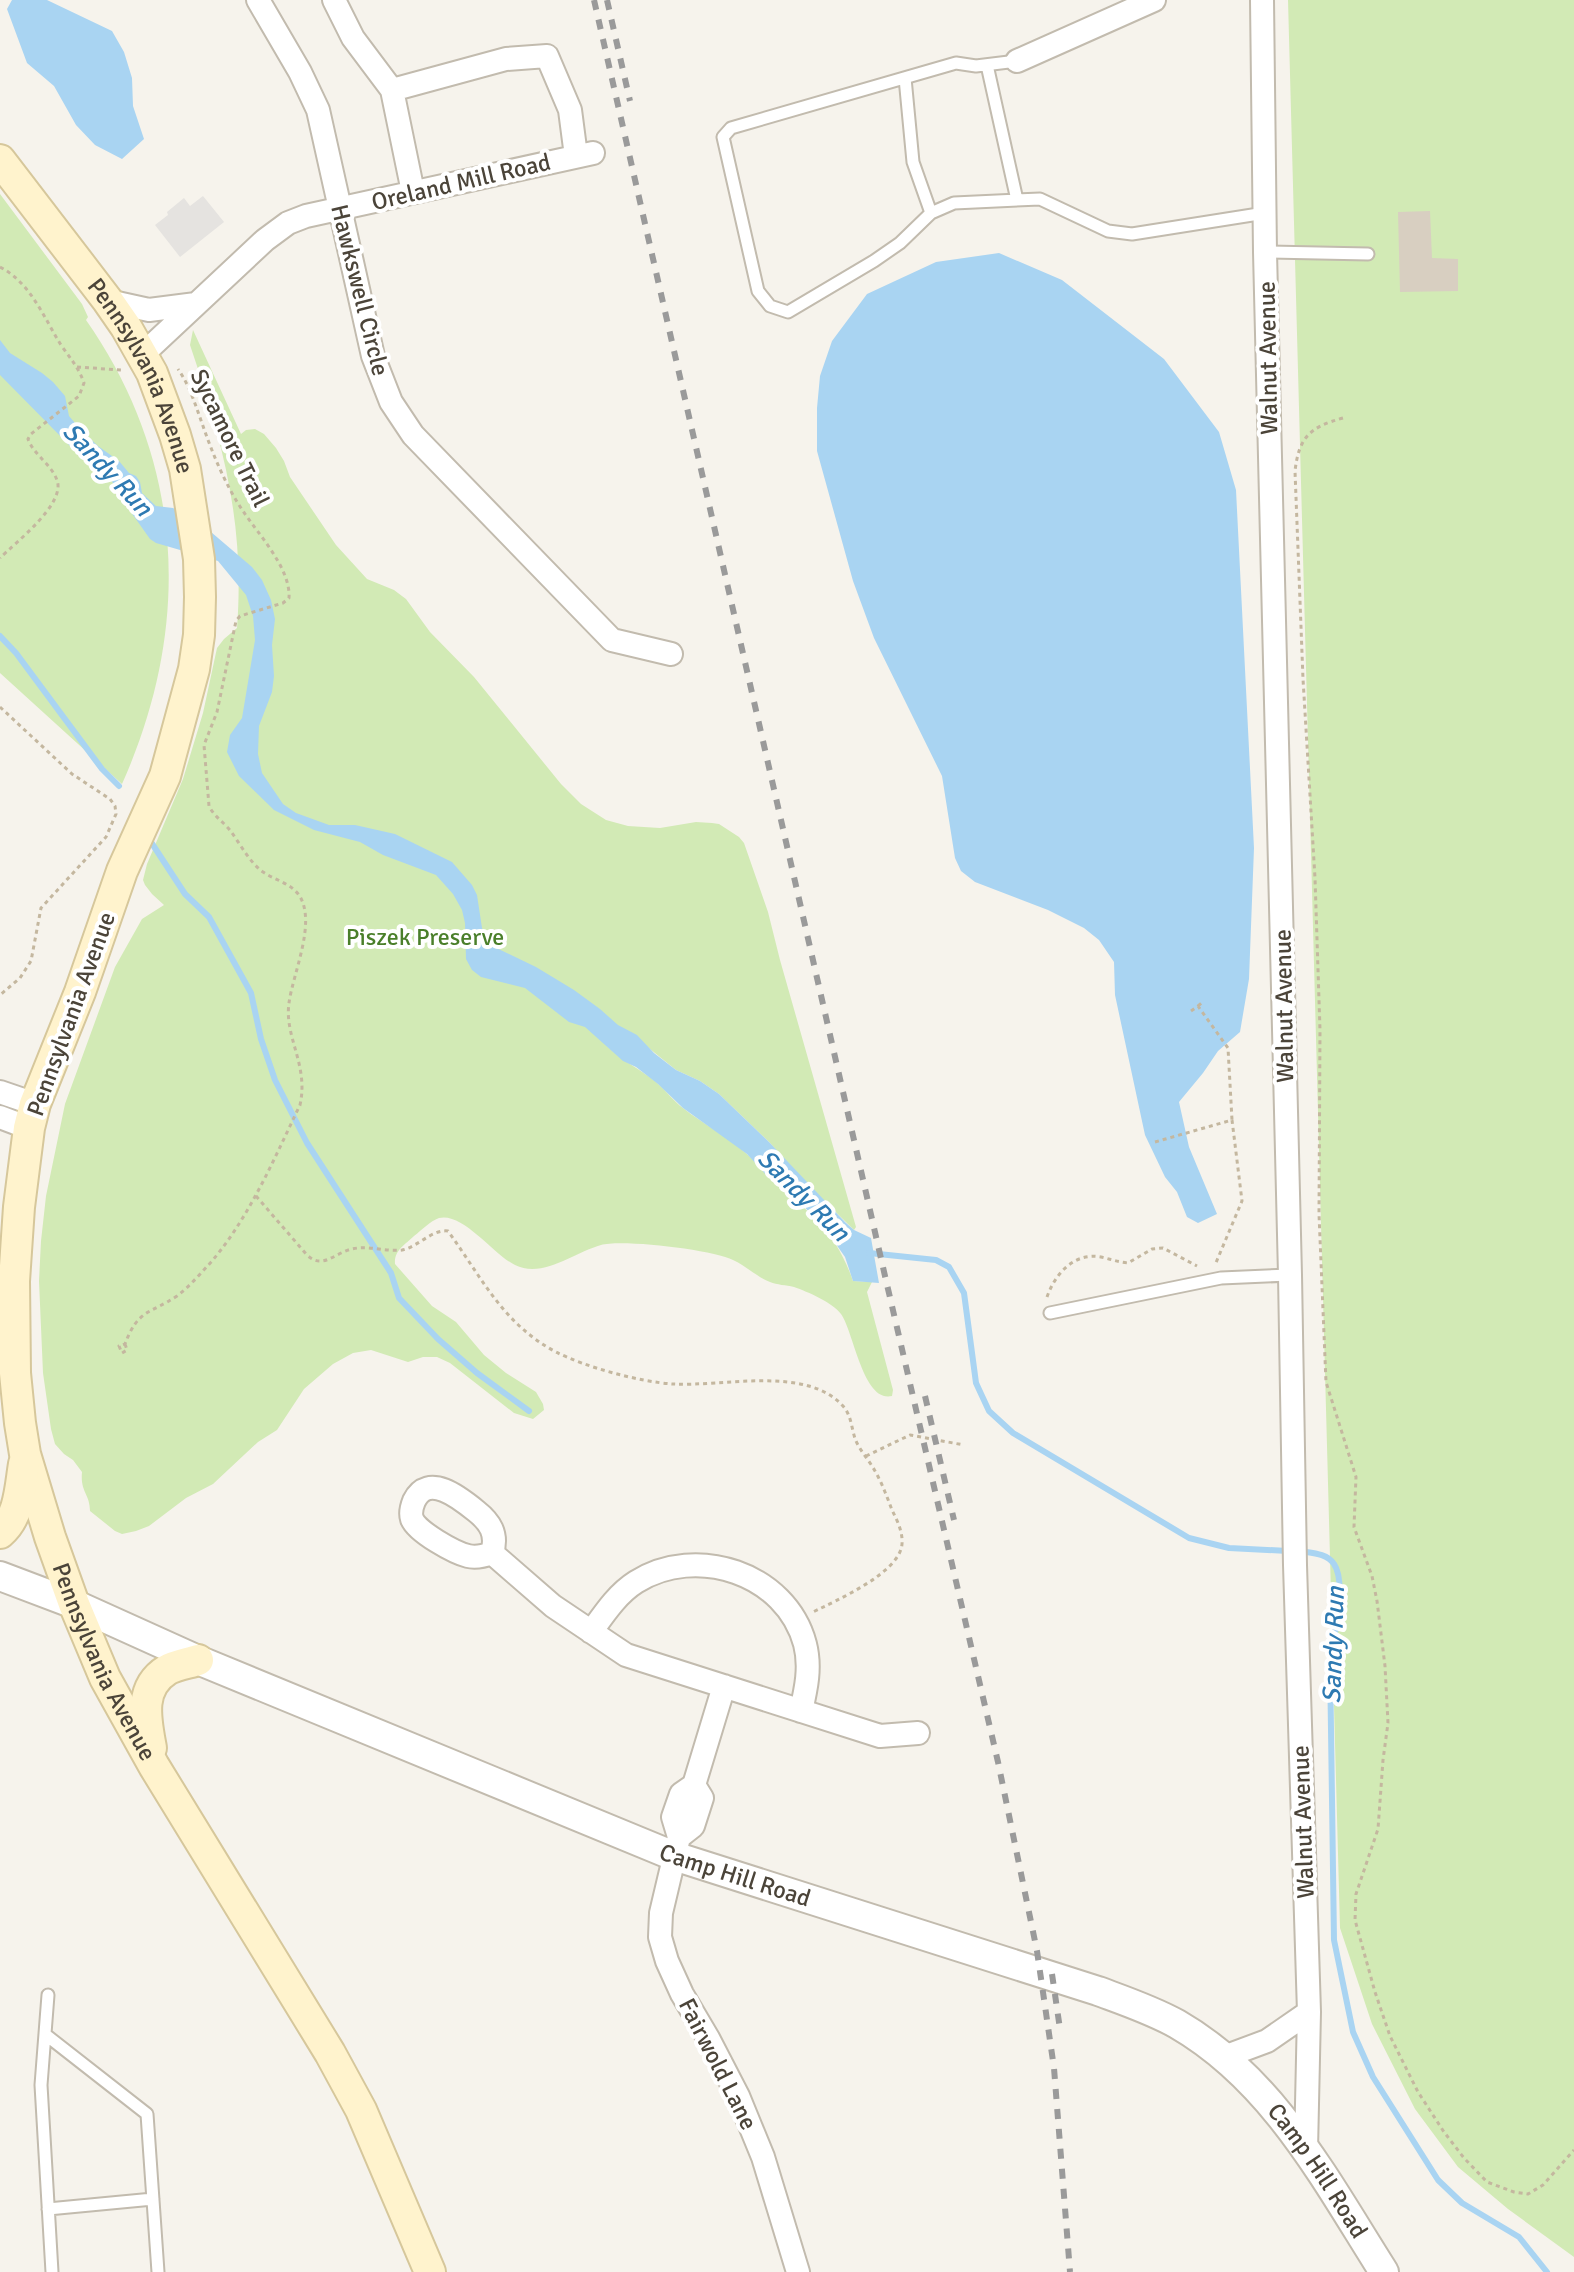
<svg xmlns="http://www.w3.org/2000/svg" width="1574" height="2272" font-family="Signika,sans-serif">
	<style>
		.green { fill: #d2eab5 }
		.parking { fill: #e5e3e0 }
		.water { fill: #a9d4f2 }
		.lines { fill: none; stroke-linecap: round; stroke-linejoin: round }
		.stream { stroke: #a9d4f2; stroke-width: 6 }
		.building { fill: #d8cfc1 }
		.service-casing { stroke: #c2bbae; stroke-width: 15 }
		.minor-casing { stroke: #c2bbae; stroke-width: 26 }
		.tertiary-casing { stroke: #c2bbae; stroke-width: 32 }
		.secondary-casing { stroke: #d6c79b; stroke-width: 34 }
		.path { stroke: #c4b79f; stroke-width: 3; stroke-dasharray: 4 4; stroke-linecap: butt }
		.service { stroke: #fff; stroke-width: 11 }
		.minor { stroke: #fff; stroke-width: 22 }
		.tertiary { stroke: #fff; stroke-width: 28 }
		.secondary { stroke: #fff3cd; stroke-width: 30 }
		.rail { stroke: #9a9a9a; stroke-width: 6; stroke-dasharray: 10 10; stroke-linecap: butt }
		.labels { text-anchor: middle; stroke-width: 8; stroke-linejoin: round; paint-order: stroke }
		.street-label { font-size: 24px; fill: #4b4439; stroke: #fff }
		.park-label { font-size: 24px; fill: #4a7f2a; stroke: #fff }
		.water-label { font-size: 26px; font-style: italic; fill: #2e7ab2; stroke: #fff }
	</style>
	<rect width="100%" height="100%" fill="#f6f3ec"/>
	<path class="green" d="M1288,0H1574V2257L1508,2209L1458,2167L1415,2109L1372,2024L1340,1928Z
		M0,194L82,304L88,317L86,320C186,463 192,628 122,784L0,673Z
		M193,330L241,434L246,430L255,429L264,434L276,448L284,461L290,477L336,545L367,579L394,590L406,599L430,632L474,677L561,784L581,804L606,820L628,826L660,828L696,822L712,823L719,824L739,837L744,843L768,912L780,960L856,1227L854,1230L805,1182L770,1143L719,1094L700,1081L676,1070L645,1045L607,1046C622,1061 640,1069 656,1082C666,1090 673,1101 683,1108C703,1124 729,1137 748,1155C757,1163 764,1173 774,1182C812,1214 836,1232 853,1281L872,1282L867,1292L893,1390L892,1396C863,1403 854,1332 841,1314C832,1302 808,1292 794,1287C786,1285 777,1285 770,1282C757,1277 746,1266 733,1260C714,1250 623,1239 601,1245C575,1252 543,1279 515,1265C494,1255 463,1212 439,1218C430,1221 422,1230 414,1236C405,1245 394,1250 395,1264L432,1306L456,1322L484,1355L506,1373L536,1392L543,1404L544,1410L533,1419L514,1413L450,1363L437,1357H423L408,1362L371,1350L353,1353L333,1364L304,1389L277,1430L258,1442L213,1484L186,1498L149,1526L136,1531L122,1534L115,1531L90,1511C90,1494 80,1492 82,1472L73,1460L64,1454L55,1444L51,1429L43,1373L39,1281L41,1241L46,1196L65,1104L115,967L142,919L164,905L152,894L145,885L143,880L147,864L183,779L203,713L217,648L224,639L237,628C245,523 223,443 190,345Z"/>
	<path class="parking" d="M203,196L224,222L180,257L155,225L168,215L167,212L184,198L190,206Z"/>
	<path class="water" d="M12,0H47L112,31L124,52L132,78L133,106L144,139L122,159L95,145L76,125L54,86L27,63L7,9Z
		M999,253L1062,280L1164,359L1219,432L1236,490L1254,848L1249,979L1240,1032L1218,1051L1203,1073L1179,1102L1189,1147L1217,1214L1198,1223L1187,1217L1177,1192L1165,1177L1145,1135L1115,995L1114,962L1099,940L1084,928L1048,910L975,882L961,871L955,858L942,776L874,638L853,581L817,451V408L820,376L832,341L867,294L936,262Z
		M0,340L10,353L42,373L53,382L65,396L69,416L81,430L98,446L119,461L129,473L136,476L140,482L142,493L156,506L173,508L211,532L252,567L262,580L271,600L275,619L272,645L274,676L272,692L259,726L258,754L262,773L283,804L296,813L329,825H355L395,834L452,862L472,885L477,895L482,928L490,945L536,967L574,990L600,1009L618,1025L637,1035L654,1053L676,1070L700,1081L719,1094L770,1143L845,1222L854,1230L871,1238L879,1283L853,1281L845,1257L826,1230L800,1202L768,1177L747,1154L683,1108L658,1084L636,1067L623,1061L585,1027L569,1022L525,988L481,977L472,970L466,959L465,923L462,910L453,894L436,875L383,855L360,842L314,830L274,810L239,776L227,752L230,735L242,718L255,640L253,616L246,595L218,561L156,543L150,539L116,491L110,476L97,462L86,458L71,447L0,375Z"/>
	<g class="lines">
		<path class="stream" d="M0,636L16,653L102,769L119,786
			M151,842L185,894L209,917L251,993L261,1039L275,1080L307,1143L391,1273L399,1298L438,1339L477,1373L529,1411
			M869,1253L936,1260L949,1267L964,1293L976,1383L989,1411L1013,1433L1189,1538L1229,1548L1288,1551
			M1300,1551C1311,1553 1327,1553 1334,1564C1347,1583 1334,1637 1330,1659L1334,1940L1353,2032L1373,2077L1438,2180L1462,2203L1519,2237L1547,2272"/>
	</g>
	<path class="building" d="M1430,211L1432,258L1458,259V291L1400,292L1398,212Z"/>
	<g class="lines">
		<g class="service-casing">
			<path id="service" d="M1017,61L976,66L956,63L731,128L723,137L758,291L770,306L788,312L874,261L900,243L931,213L954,203L1040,199L1108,231L1132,234L1265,213
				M987,65L1017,200
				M905,78L913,162L931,213
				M1265,252L1368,254
				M1050,1313L1221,1278L1290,1275
				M48,1995L41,2085L52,2272
				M46,2035L147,2114L158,2272
				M48,2209L153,2199"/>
		</g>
		<g class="minor-casing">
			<path id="minor" d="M258,0L300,72L318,110L373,356L391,402L413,435L612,640L671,654
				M334,0L353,38L392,90L413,192
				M1262,0L1265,252L1290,1275L1295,1565L1309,2012L1306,2150
				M1017,61L1154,0
				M392,90L506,59L547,56L570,110L576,156
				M108,301L149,310L196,304
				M142,355L265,240L288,223L306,216L593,153
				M0,1092L35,1104
				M0,1117L29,1128
				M492,1553C484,1556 476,1558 468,1556C455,1553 417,1532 412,1519C410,1513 412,1506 414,1501C428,1472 460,1498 476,1511C490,1522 498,1534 492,1553L553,1606L626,1655L880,1736L918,1733
				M591,1632C604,1614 617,1594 636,1582C696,1544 786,1573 805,1644C811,1667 806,1689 801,1711
				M724,1686L694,1785L681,1794L673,1817L679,1837L661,1913L660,1937L667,1961L682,1994L708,2038L738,2096L763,2157L798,2272
				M679,1837L693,1826L702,1798L694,1785
				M1224,2057L1267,2041L1309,2012"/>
		</g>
		<g class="tertiary-casing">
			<g id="tertiary">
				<path id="s1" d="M0,1576L74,1604L198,1660L674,1856L1098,1991C1125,2001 1152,2010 1177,2024C1274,2080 1326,2181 1384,2272"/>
			</g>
		</g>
		<g class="secondary-casing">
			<g id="secondary">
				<path id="s2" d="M0,160L108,301L126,327L152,373L175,435L185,469L199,559L200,597L199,635L194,669L165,776L122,871L80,992L35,1104L29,1128L19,1207L14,1281L15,1373L20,1423L25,1454L50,1537L74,1604L105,1678L154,1766L330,2053L361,2110L430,2272"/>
				<path d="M0,1533C20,1516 20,1488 24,1464"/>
				<path d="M151,1748C146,1721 138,1688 167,1670C176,1665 189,1663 198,1660"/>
			</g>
		</g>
		<path class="path" d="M0,267C31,283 44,318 61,345C70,358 79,368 84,383L79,396L31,434L28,439C34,455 51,464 57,480C66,504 15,543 0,558
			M77,367L121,370
			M1343,418C1310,427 1299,437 1295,471L1303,679L1315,878L1320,1030L1319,1214L1326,1382L1356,1477L1354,1527L1372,1576L1377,1601L1385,1666L1388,1723L1383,1760L1378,1829L1356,1894L1355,1920L1375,1992L1390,2036L1418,2092L1444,2132L1464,2158L1487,2182L1514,2192L1528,2194L1543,2185L1574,2150
			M0,707L72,774L110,799L115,806L116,814L106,837L41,908L31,961L20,978L0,995
			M1198,1006L1204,1001
			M1191,1011L1198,1006L1228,1048L1232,1120
			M1155,1142L1232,1120L1242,1201L1215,1265
			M256,1196L307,1255C323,1270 334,1253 352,1249C369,1245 386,1252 402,1250C418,1247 432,1229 448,1231C482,1278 503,1324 556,1352C585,1367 640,1382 673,1384C722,1387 806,1365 843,1406C853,1417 851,1433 858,1445C863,1454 870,1462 875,1471C882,1483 887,1497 892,1510C897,1520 903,1532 902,1544C900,1573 835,1601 813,1612
			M1047,1297C1055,1274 1074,1252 1101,1257C1110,1259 1118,1262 1128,1263L1152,1249L1163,1248L1197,1266
			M125,1344L127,1350L122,1353L119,1346L125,1344C138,1309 150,1314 177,1296C190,1286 201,1273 212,1261C250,1216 274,1159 300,1105C309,1065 284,1037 289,1003C293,973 317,922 299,895C290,883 275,880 263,872C249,862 240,843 229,829C222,821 214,816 209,806L204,745L217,712L236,621L240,616L283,603L289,598C291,569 259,535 243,511C226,486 213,455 203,426C196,407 190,386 178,369
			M866,1456L910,1435L964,1445"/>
		<use href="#service" class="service"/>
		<use href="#minor" class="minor"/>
		<use href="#tertiary" class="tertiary"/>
		<use href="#secondary" class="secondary"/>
		<path class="rail" d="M594,0L885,1276L998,1762L1037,1951L1054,2068L1070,2272
			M607,0L630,101
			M925,1396L954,1520
			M1052,1974L1060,2029"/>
	</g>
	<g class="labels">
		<g class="street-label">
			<text transform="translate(461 182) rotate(-13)" y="8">Oreland Mill Road</text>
			<text transform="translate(360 290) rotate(76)" y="8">Hawkswell Circle</text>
			<text transform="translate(1268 358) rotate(-91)" y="8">Walnut Avenue</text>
			<text dy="8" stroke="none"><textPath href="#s2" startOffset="260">Pennsylvania Avenue</textPath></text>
			<text transform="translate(230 438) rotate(64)" y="8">Sycamore Trail</text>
			<text transform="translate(1284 1006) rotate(-91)" y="8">Walnut Avenue</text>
			<text transform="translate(71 1014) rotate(-70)" y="8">Pennsylvania Avenue</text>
			<text dy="8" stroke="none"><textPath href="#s2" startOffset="1604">Pennsylvania Avenue</textPath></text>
			<text transform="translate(1303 1822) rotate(-92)" y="8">Walnut Avenue</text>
			<text dy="8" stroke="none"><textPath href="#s1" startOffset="794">Camp Hill Road</textPath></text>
			<text transform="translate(718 2064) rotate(63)" y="8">Fairwold Lane</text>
			<text dy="8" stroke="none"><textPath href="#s1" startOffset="1466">Camp Hill Road</textPath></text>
		</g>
		<g class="park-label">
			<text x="425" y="945">Piszek Preserve</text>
		</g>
		<g class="water-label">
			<text transform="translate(108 469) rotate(47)" y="9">Sandy Run</text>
			<text transform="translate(804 1195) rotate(45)" y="9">Sandy Run</text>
			<text transform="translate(1333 1645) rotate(-88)" y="9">Sandy Run</text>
		</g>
	</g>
</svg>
